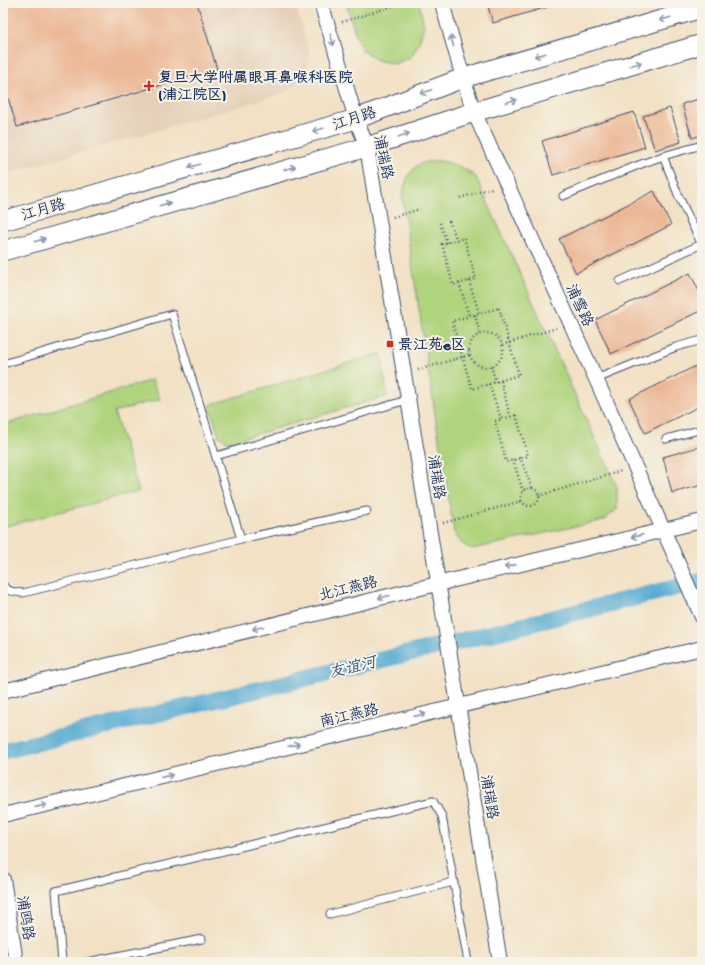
<svg xmlns="http://www.w3.org/2000/svg" width="705" height="965" font-family="'Gochi Hand','LXGW WenKai TC',sans-serif">
	<style>
		.built { fill: #e5d0b7 }
		.green { fill: #b0d47e; stroke: #66826e }
		.lines { fill: none; stroke-linecap: round; stroke-linejoin: round }
		.canal { stroke: #56abd2; stroke-width: 17 }
		.building { fill: #ecb794 }
		.lane-casing { stroke: #3b4a6d; stroke-width: 9 }
		.street-casing { stroke: #3b4a6d; stroke-width: 16 }
		.secondary-casing { stroke: #3b4a6d; stroke-width: 21 }
		.path { stroke: #3b4a6d; stroke-width: 2.5; stroke-dasharray: 1 3; stroke-linecap: butt }
		.lane { stroke: #fff; stroke-width: 7 }
		.street { stroke: #fff; stroke-width: 14 }
		.secondary { stroke: #fff; stroke-width: 19 }
		.oneway { stroke: #8d97ae }
		.poi-dot { fill: #c8321e; stroke: #f7f3e8; stroke-width: 1.5 }
		.labels { text-anchor: middle; stroke-width: 4; stroke-linejoin: round; paint-order: stroke }
		.poi-label { font-size: 15px; font-weight: bold; fill: #1b2f5e; stroke: #f7f3e8; text-anchor: start }
		.street-label { font-size: 15px; fill: #1b2f5e; stroke: #f7f3e8 }
		.water-label { font-size: 16px; font-style: italic; fill: #2d5481; stroke: #f7f3e8 }
	</style>
	<rect width="100%" height="100%" fill="#f7f3e8"/>
	<filter id="ink" filterUnits="userSpaceOnUse"><feTurbulence type="fractalNoise" baseFrequency=".025" numOctaves="2"/><feDisplacementMap in="SourceGraphic" scale="8" xChannelSelector="R" yChannelSelector="G"/><feConvolveMatrix kernelMatrix="1 2 1 2 8 2 1 2 1" color-interpolation-filters="sRGB"/></filter>
	<filter id="wash" filterUnits="userSpaceOnUse"><feTurbulence type="fractalNoise" baseFrequency=".012" numOctaves="4" result="noise"/><feDisplacementMap in="SourceGraphic" scale="16" xChannelSelector="R" yChannelSelector="G"/><feGaussianBlur stdDeviation="0.9" result="paint"/><feColorMatrix in="noise" values="0 0 0 0 0 0 0 0 0 0 0 0 0 0 0 0 0 1.4 0 .05"/><feComposite in="paint" operator="in"/></filter>
	<g filter="url(#wash)">
		<rect width="100%" height="100%" fill="#f2e1c4"/>
		<path class="built" d="M3,3H295L309,50L307,77L282,94L3,175Z"/>
		<path class="green" d="M346,3H419L424,25L419,43L411,57L395,64L377,60L363,51L358,42Z
			M441,161C455,164 465,168 476,177L617,487V509L604,520L473,549C462,546 459,541 454,532L439,440L402,198C403,186 409,168 422,163C428,161 435,161 441,161Z
			M381,353L387,396L233,441H227L219,436L209,405Z
			M152,380L160,399L114,412L139,491L3,527V425Z"/>
		<g class="lines">
			<path class="canal" d="M3,751L489,634L702,581"/>
		</g>
		<g id="blocks">
			<path class="building" d="M3,3H197L217,69L17,127L3,81Z
				M487,3H561L493,23Z
				M702,98V135L692,138L682,104Z
				M670,108L681,142L655,150L643,116Z
				M634,112L645,147L553,175L542,141Z
				M654,191L671,225L576,273L559,239Z
				M690,273L702,297V310L611,354L595,320Z
				M702,363V405L645,433L629,399Z
				M702,446V485L672,493L663,457Z"/>
		</g>
	</g>
	<g filter="url(#ink)">
		<use href="#blocks" fill-opacity="0" stroke="#3b4a6d" stroke-width="1"/>
		<g class="lines">
			<g class="lane-casing">
				<path id="lane" d="M663,156L679,197L702,245
					M563,196L636,166L663,156L702,145
					M620,281L702,244
					M3,364L172,314L241,539
					M596,379L676,347L702,340
					M666,439L702,429
					M216,456L407,400
					M3,585C7,592 15,592 23,593L241,539L367,511
					M330,914L453,882
					M62,962L56,891L433,801L442,816L468,962
					M87,962L202,939"/>
			</g>
			<g class="street-casing">
				<path id="street" d="M321,3L356,119L367,147C410,418 456,690 500,962
					M442,3L463,78L474,112L596,379L702,617
					M3,691L437,584L702,521
					M3,815L702,648
					M3,879L16,962"/>
			</g>
			<g class="secondary-casing">
				<path id="secondary" d="M3,221L356,119L463,78L702,8
					M3,251L367,147L474,112L702,44"/>
			</g>
			<path class="path" d="M342,22L403,3
				M460,198L492,188
				M393,217L420,209
				M449,221L457,240
				M440,223L447,243
				M464,238L476,279L453,285L442,244Z
				M469,281L479,313
				M459,283L469,316
				M499,308L519,375L472,389L452,321Z
				M475,315L480,333
				M469 350a17 17 0 1 1 34 0a17 17 0 1 1-34 0Z
				M502,345L556,328
				M491,366L496,382
				M418,370L469,355
				M501,381L510,416
				M489,384L501,419
				M516,415L528,456L506,462L495,421Z
				M520,457L532,488
				M513,460L523,491
				M521 497a9 9 0 1 1 18 0a9 9 0 1 1-18 0Z
				M539,496L621,471
				M443,523L522,501"/>
			<use href="#lane" class="lane"/>
			<use href="#street" class="street"/>
			<use href="#secondary" class="secondary"/>
		</g>
		<defs><path id="oneway-shaft" d="M-6 0H5M1.5-3L5.5 0L1.5 3" fill="none" stroke-width="1.6" stroke-linecap="round" stroke-linejoin="round"/></defs>
		<g class="oneway">
			<use href="#oneway-shaft" transform="translate(665 19) rotate(164)"/>
			<use href="#oneway-shaft" transform="translate(332 40) rotate(73)"/>
			<use href="#oneway-shaft" transform="translate(452 41) rotate(-105)"/>
			<use href="#oneway-shaft" transform="translate(540 55) rotate(164)"/>
			<use href="#oneway-shaft" transform="translate(636 64) rotate(-17)"/>
			<use href="#oneway-shaft" transform="translate(426 92) rotate(159)"/>
			<use href="#oneway-shaft" transform="translate(511 101) rotate(-17)"/>
			<use href="#oneway-shaft" transform="translate(318 130) rotate(164)"/>
			<use href="#oneway-shaft" transform="translate(404 135) rotate(-18)"/>
			<use href="#oneway-shaft" transform="translate(194 166) rotate(164)"/>
			<use href="#oneway-shaft" transform="translate(290 168) rotate(-16)"/>
			<use href="#oneway-shaft" transform="translate(165 204) rotate(-16)"/>
			<use href="#oneway-shaft" transform="translate(40 240) rotate(-16)"/>
			<use href="#oneway-shaft" transform="translate(637 536) rotate(167)"/>
			<use href="#oneway-shaft" transform="translate(510 566) rotate(167)"/>
			<use href="#oneway-shaft" transform="translate(384 597) rotate(166)"/>
			<use href="#oneway-shaft" transform="translate(258 628) rotate(166)"/>
			<use href="#oneway-shaft" transform="translate(420 715) rotate(-13)"/>
			<use href="#oneway-shaft" transform="translate(294 745) rotate(-13)"/>
			<use href="#oneway-shaft" transform="translate(167 776) rotate(-13)"/>
			<use href="#oneway-shaft" transform="translate(41 806) rotate(-13)"/>
		</g>
	</g>
	<g class="poi-dot">
		<path d="M147 80h4v4h4v4h-4v4h-4v-4h-4v-4h4z"/>
		<rect x="386" y="340" width="8" height="8" rx="2"/>
	</g>
	<g class="labels">
		<g class="poi-label">
			<text x="158" y="82">复旦大学附属眼耳鼻喉科医院<tspan x="158" dy="17">(浦江院区)</tspan></text>
			<text x="398" y="349">景江苑e区</text>
		</g>
		<g class="street-label">
			<text transform="translate(354 118) rotate(-18)" y="5">江月路</text>
			<text transform="translate(384 157) rotate(78)" y="5">浦瑞路</text>
			<text transform="translate(43 209) rotate(-16)" y="5">江月路</text>
			<text transform="translate(580 305) rotate(65)" y="5">浦雪路</text>
			<text transform="translate(437 477) rotate(81)" y="5">浦瑞路</text>
			<text transform="translate(348 588) rotate(-14)" y="5">北江燕路</text>
			<text transform="translate(349 715) rotate(-13)" y="5">南江燕路</text>
			<text transform="translate(490 797) rotate(81)" y="5">浦瑞路</text>
			<text transform="translate(26 918) rotate(81)" y="5">浦鸥路</text>
		</g>
		<g class="water-label">
			<text transform="translate(352 666) rotate(-14)" y="6">友谊河</text>
		</g>
	</g>
	<rect width="705" height="965" fill="none" stroke="#f7f3e8" stroke-width="16"/>
</svg>
